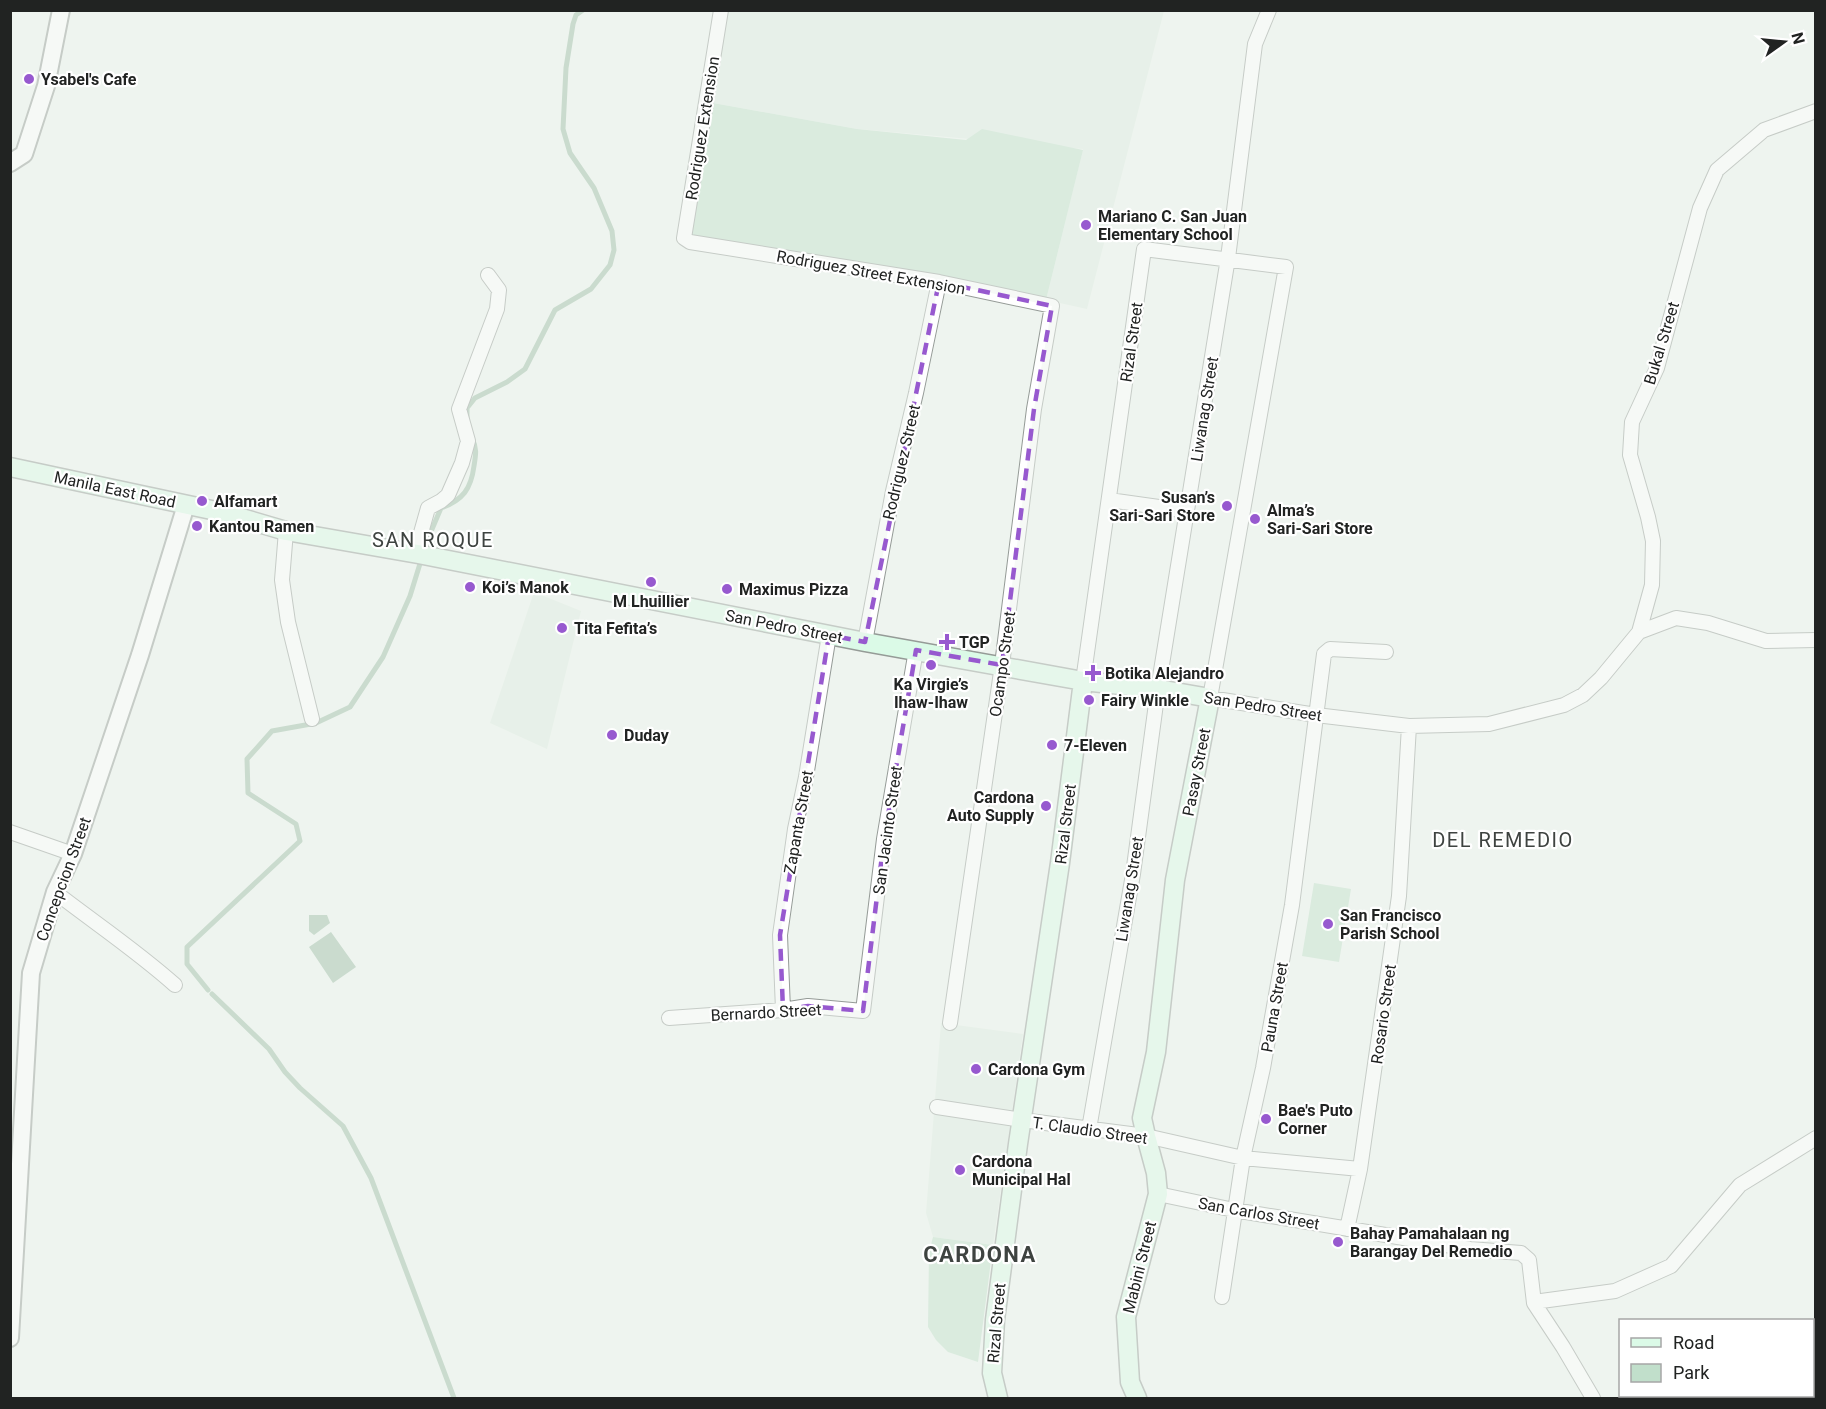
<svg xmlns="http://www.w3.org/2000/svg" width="1826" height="1409" font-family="Roboto,sans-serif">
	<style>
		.built { fill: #deece2 }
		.green { fill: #c1dfcb }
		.water { fill: #9dbda7 }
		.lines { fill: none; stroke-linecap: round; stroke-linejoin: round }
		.stream { stroke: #9dbda7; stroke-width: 5 }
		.minor-casing { stroke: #959b97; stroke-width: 16 }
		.tertiary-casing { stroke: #959b97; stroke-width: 20 }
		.secondary-casing { stroke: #959b97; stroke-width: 21 }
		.minor { stroke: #fff; stroke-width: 14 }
		.tertiary { stroke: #fff; stroke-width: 16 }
		.secondary { stroke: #dbfae7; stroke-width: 18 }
		.marked { fill: none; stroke: #9759cf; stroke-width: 4.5; stroke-dasharray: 12 8; stroke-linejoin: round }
		.poi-dot { fill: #9759cf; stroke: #fff; stroke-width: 2 }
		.labels { text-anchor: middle; stroke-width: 4.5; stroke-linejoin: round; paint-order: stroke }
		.poi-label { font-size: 16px; font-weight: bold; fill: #212322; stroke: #fff; text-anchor: start }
		.street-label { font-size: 16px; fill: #212322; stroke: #fff }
		.quarter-label { font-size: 20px; letter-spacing: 1.5px; fill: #3e4340; stroke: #fff }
		.district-label { font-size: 22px; font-weight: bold; letter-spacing: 1.5px; fill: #3e4340; stroke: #fff }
	</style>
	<rect width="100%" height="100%" fill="#eef4ef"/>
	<path class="built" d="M725,11H1164L1087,309L1046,300L1083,149L857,129L713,103Z
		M534,592L581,611L547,749L490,723Z
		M941,1023L1023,1034L993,1245L933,1237L926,1213Z"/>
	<path class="green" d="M713,103L857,129L966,140L982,129L1083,150L1046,300L689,235Z
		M1314,883L1351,889L1339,962L1302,956Z
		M933,1237L993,1245L978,1362L948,1352L936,1340L928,1327L929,1252Z"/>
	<path class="water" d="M309,915H327L330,923L314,935L309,931Z
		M331,932L356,967L333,983L309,947Z"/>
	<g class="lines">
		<path class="stream" d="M467,420V408L475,398L507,382L525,369L555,310L591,289L610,265L614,250L612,231L594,188L570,153L563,129L566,68L573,24L576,15L583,10
			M316,723L350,707L383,657L410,596L427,541L441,508C463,500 471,489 474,466C476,454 477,448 472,438
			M208,990L187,964V947L300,841L296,824L248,793L247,759L272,731L311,724
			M212,994L269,1049L285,1072L300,1088L343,1126L371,1178L454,1398"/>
		<g class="minor-casing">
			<path id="minor" d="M721,10L684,238L690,242L939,282L1052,306L1034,409L1002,665L950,1023
				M1109,500L1187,511
				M286,531L282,580L288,622L312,719
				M415,554L428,508L441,501L448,495L462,463L468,441L459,409L497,309L499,290L488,275
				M1639,632L1652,585L1653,541L1648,517L1630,455L1632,422L1657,368L1700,208L1717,170L1764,130L1816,111
				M865,642L893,491L916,393L939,282
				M1083,681L1144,249L1286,267L1210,698L1316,715L1409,726L1489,724L1564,705L1583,695L1601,678L1639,632L1676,618L1708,623L1766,641L1816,640
				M10,832L73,854
				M55,892C95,923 137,951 175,985
				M783,1010L780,935L795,829L806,777L829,635
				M669,1018L783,1010L808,1006L863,1011L884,839L916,650
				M937,1107L1022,1120L1146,1136L1243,1158L1360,1169
				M1089,1129L1133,874L1158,689L1228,258L1255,44L1269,10
				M1158,1194L1234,1210L1470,1249L1521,1253L1529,1260L1534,1303L1563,1347L1593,1398
				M1347,1229L1360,1169L1399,896L1409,726
				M1222,1297L1243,1158L1263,1068L1292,905L1324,654L1330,649L1386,652
				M1534,1302L1615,1291L1671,1266L1740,1185L1816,1138"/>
		</g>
		<g class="tertiary-casing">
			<path id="tertiary" d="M10,163L24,154L46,86L61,10
				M10,1338L31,973L55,892L73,854L140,655L186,505"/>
		</g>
		<g class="secondary-casing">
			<path id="secondary" d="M10,467L221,512L286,531L418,554L865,642L1083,681L1158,689L1210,698L1175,880L1156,1052L1142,1118L1146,1136L1156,1173L1158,1194L1126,1317L1130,1382L1137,1398
				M998,1398L992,1373L995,1320L1018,1144L1060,863L1083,681"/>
		</g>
		<use href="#minor" class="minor"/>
		<use href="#tertiary" class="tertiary"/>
		<use href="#secondary" class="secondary"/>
	</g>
	<path d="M0 0H1826V1409H0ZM939,282L1052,306L1034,409L1002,665L916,650L884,839L863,1011L808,1006L783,1010L780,935L829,635L865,642Z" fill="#eef4ef" fill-opacity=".55" fill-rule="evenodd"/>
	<path class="marked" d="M939,282L1052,306L1034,409L1002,665L916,650L884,839L863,1011L808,1006L783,1010L780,935L829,635L865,642Z"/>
	<g class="poi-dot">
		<circle cx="29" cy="79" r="6"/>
		<circle cx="1086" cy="225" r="6"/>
		<circle cx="202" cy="501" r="6"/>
		<circle cx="1227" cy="506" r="6"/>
		<circle cx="1255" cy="519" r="6"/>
		<circle cx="197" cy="526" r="6"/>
		<circle cx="651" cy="582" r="6"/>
		<circle cx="470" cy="587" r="6"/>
		<circle cx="727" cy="589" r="6"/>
		<circle cx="562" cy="628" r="6"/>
		<path d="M944 633h6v6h6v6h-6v6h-6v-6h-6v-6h6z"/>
		<circle cx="931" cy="665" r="6"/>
		<path d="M1090 664h6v6h6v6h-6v6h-6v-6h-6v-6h6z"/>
		<circle cx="1089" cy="700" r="6"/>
		<circle cx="612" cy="735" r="6"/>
		<circle cx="1052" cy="745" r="6"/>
		<circle cx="1046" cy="806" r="6"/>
		<circle cx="1328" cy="924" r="6"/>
		<circle cx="976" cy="1069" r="6"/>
		<circle cx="1266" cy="1119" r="6"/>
		<circle cx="960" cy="1170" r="6"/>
		<circle cx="1338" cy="1242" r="6"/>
	</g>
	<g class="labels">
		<g class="poi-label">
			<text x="41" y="85">Ysabel's Cafe</text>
			<text x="1098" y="222">Mariano C. San Juan<tspan x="1098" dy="18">Elementary School</tspan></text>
			<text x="1215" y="503" text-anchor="end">Susan’s<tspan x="1215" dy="18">Sari-Sari Store</tspan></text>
			<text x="214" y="507">Alfamart</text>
			<text x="1267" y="516">Alma’s<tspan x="1267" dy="18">Sari-Sari Store</tspan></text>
			<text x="209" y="532">Kantou Ramen</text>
			<text x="482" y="593">Koi’s Manok</text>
			<text x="739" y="595">Maximus Pizza</text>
			<text x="651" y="607" text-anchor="middle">M Lhuillier</text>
			<text x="574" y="634">Tita Fefita’s</text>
			<text x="959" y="648">TGP</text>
			<text x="1105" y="679">Botika Alejandro</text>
			<text x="931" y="690" text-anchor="middle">Ka Virgie’s<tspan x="931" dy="18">Ihaw-Ihaw</tspan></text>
			<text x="1101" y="706">Fairy Winkle</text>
			<text x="624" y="741">Duday</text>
			<text x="1064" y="751">7-Eleven</text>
			<text x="1034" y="803" text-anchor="end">Cardona<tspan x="1034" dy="18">Auto Supply</tspan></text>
			<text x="1340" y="921">San Francisco<tspan x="1340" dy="18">Parish School</tspan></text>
			<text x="988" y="1075">Cardona Gym</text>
			<text x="1278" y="1116">Bae's Puto<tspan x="1278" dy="18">Corner</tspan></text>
			<text x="972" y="1167">Cardona<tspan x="972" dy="18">Municipal Hal</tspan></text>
			<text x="1350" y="1239">Bahay Pamahalaan ng<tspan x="1350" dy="18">Barangay Del Remedio</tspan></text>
		</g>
		<g class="street-label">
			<text transform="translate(702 128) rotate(-81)" y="6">Rodriguez Extension</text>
			<text transform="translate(871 272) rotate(10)" y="6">Rodriguez Street Extension</text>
			<text transform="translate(1131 342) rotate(-82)" y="6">Rizal Street</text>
			<text transform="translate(1661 343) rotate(-73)" y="6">Bukal Street</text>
			<text transform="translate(1204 409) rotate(-81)" y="6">Liwanag Street</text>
			<text transform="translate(901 462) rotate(-77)" y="6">Rodriguez Street</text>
			<text transform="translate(115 489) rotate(12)" y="6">Manila East Road</text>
			<text transform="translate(784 626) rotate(11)" y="6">San Pedro Street</text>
			<text transform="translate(1002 664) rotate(-82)" y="6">Ocampo Street</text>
			<text transform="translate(1263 706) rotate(9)" y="6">San Pedro Street</text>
			<text transform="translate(1196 772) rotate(-79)" y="6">Pasay Street</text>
			<text transform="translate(798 822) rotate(-80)" y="6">Zapanta Street</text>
			<text transform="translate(1065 824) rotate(-83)" y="6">Rizal Street</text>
			<text transform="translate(887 830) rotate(-82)" y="6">San Jacinto Street</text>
			<text transform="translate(63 879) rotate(-70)" y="6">Concepcion Street</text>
			<text transform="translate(1129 889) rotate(-81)" y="6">Liwanag Street</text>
			<text transform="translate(1274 1007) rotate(-80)" y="6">Pauna Street</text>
			<text transform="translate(766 1012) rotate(-3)" y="6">Bernardo Street</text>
			<text transform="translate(1383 1014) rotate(-82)" y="6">Rosario Street</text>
			<text transform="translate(1090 1130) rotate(8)" y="6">T. Claudio Street</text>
			<text transform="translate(1259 1213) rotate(10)" y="6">San Carlos Street</text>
			<text transform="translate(1139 1267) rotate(-76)" y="6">Mabini Street</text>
			<text transform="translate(996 1323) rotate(-85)" y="6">Rizal Street</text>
		</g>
		<g class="quarter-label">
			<text x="433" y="547">SAN ROQUE</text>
			<text x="1503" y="847">DEL REMEDIO</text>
		</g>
		<g class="district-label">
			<text x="980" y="1262">CARDONA</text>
		</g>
	</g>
	<rect width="1826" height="1409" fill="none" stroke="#212322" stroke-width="24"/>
	<rect x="1619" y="1319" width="195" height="78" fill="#ffffff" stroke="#a6a7a7" stroke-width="1.5"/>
	<rect x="1631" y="1338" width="30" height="9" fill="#dbfae7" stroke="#a6a7a7" stroke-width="1.5"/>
	<text x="1673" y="1349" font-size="18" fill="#212322">Road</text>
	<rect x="1631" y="1364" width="30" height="18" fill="#c1dfcb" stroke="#a6a7a7" stroke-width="1.5"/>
	<text x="1673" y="1379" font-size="18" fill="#212322">Park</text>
	<g transform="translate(1784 42) rotate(75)" stroke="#ffffff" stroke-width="4.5" paint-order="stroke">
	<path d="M0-4.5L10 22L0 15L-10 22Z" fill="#212322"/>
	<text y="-9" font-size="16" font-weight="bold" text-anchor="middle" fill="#212322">N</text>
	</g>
</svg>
